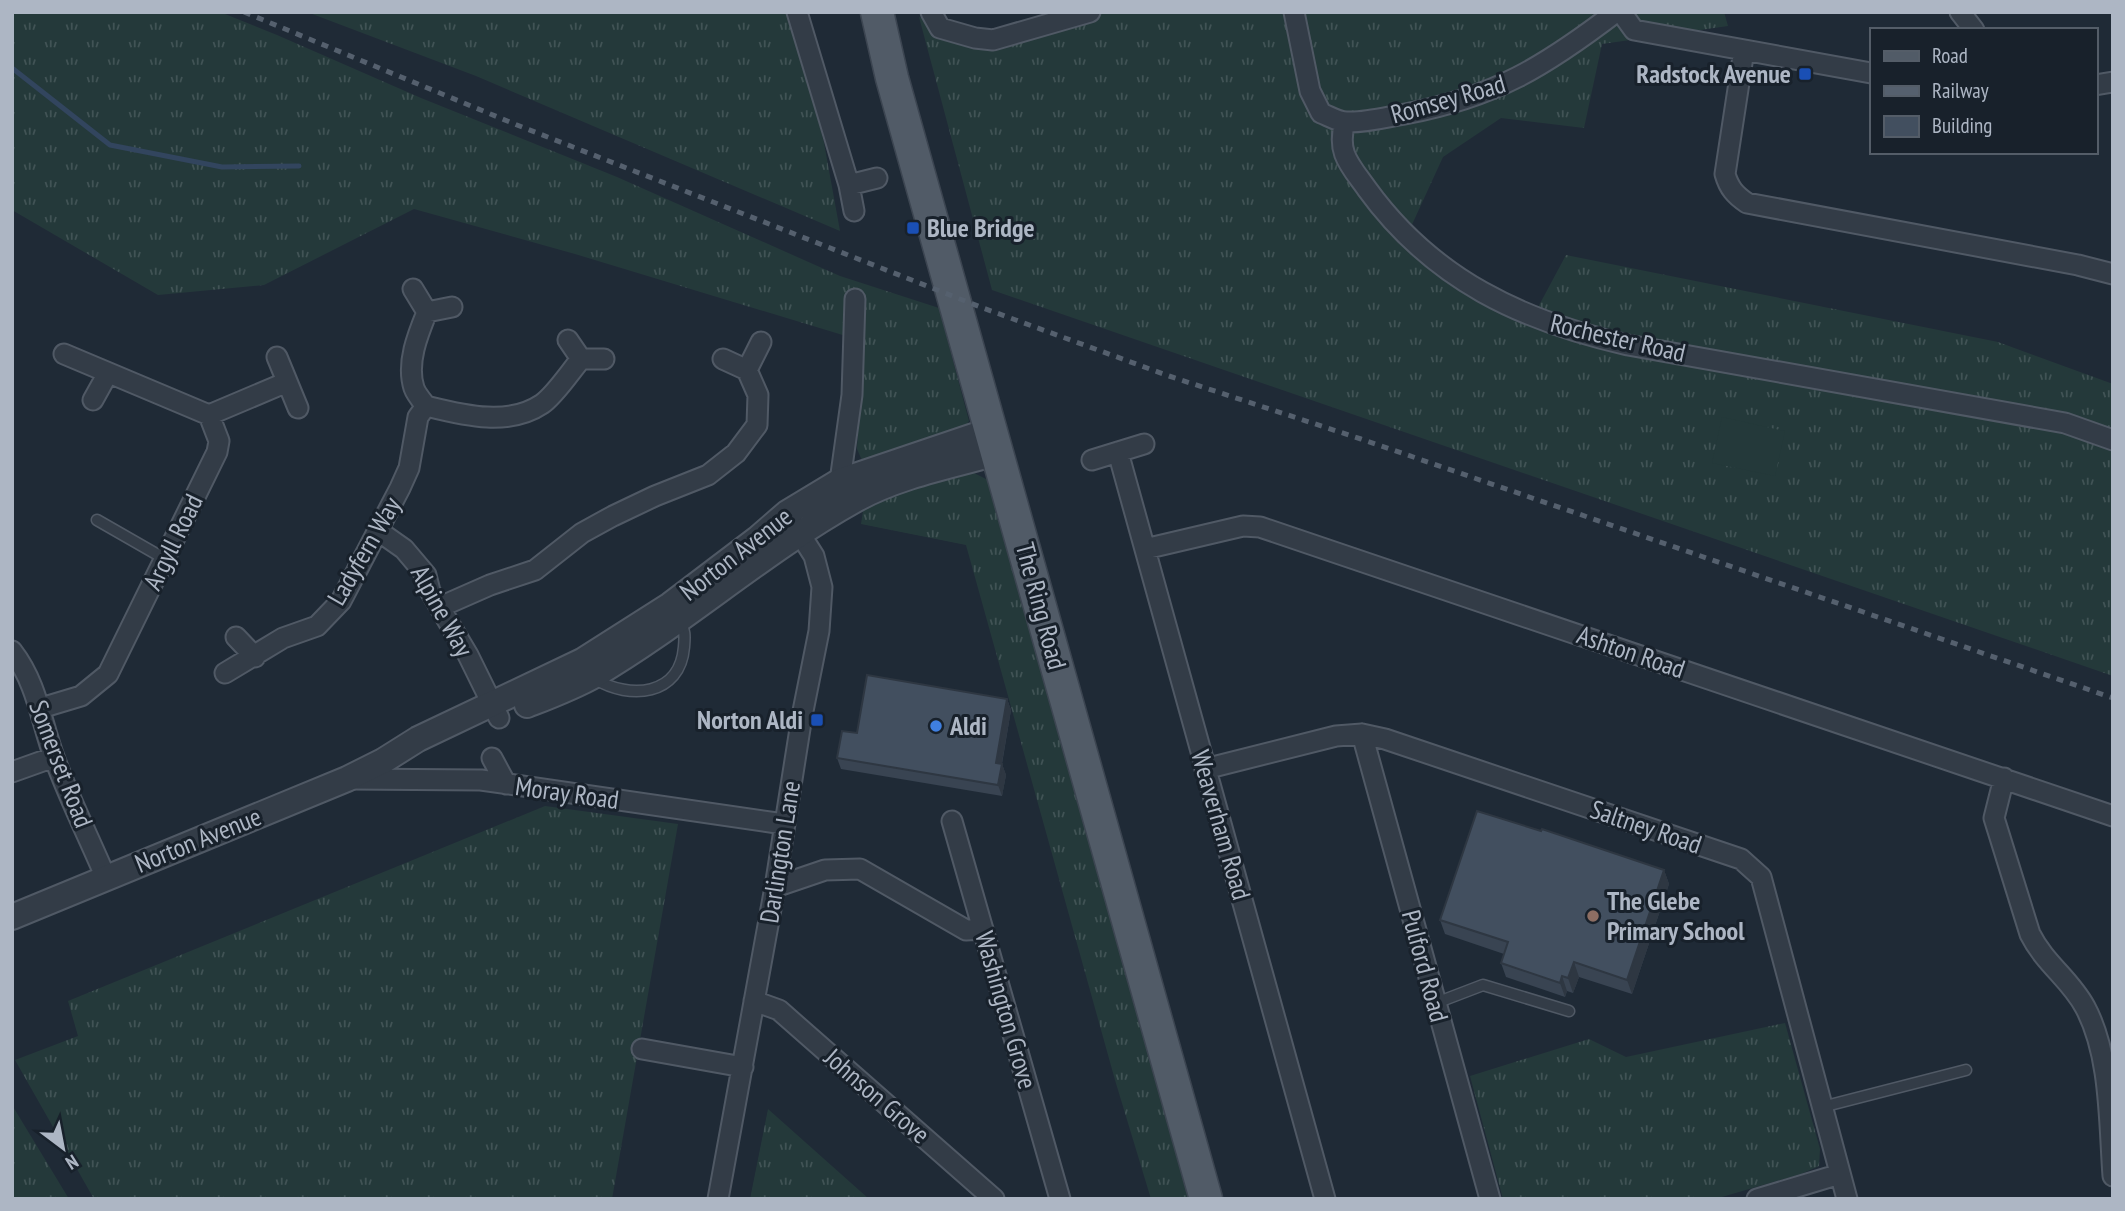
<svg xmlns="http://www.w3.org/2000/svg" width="2125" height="1211" font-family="'PT Sans Narrow',sans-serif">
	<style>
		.grass { fill: url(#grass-tufts) }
		.pitch { fill: #24393a }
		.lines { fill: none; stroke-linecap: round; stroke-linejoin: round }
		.stream { stroke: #32455e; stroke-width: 5 }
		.service-casing { stroke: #505965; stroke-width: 13 }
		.minor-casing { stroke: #505965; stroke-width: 23 }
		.tertiary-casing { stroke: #505965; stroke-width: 28 }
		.primary-casing { stroke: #3c4551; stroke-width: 35 }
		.service { stroke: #333c47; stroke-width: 10 }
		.minor { stroke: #333c47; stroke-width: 19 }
		.tertiary { stroke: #333c47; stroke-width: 24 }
		.primary { stroke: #515b67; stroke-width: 32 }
		.rail { stroke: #55606e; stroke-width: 5; stroke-dasharray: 7 7; stroke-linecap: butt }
		.wall { fill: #394452 }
		.shaded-wall { fill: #2e3742 }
		.building { fill: #424f5f; stroke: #2e3742; stroke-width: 2 }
		.transit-dot { fill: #1a4fb4; stroke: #18212b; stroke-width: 2.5 }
		.shop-dot { fill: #3f7fe0; stroke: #18212b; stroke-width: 2.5 }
		.education-dot { fill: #8d6e63; stroke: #18212b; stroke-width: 2.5 }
		.labels { text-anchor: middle; stroke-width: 6; stroke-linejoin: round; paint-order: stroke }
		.poi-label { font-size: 26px; font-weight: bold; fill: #adb6c4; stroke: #18212b; text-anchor: start }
		.street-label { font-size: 26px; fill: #adb6c4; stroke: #18212b }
	</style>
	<defs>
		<pattern id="grass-tufts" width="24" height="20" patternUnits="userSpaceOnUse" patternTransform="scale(1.75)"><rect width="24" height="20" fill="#24393a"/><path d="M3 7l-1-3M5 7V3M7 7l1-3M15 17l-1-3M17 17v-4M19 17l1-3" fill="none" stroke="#415355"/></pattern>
	</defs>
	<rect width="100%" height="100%" fill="#1f2a36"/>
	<path class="grass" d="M12,12H220L277,35L421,98L617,177L840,276L939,308L969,421L959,436L864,465L857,449L864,334L846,336L575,254L414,209L264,285L158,295L12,210Z
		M307,12H791L824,143L840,231L476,76Z
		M1072,12H1724L1728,26L1602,44L1584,128L1501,118L1443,157L1404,242L1536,311L1566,255L1998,342L2113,384V676L992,290L919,17L977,38Z
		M972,472L990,481L1196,1199H1151L1115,1080L966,545L861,524L864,505L922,482Z
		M545,806L678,824L612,1199H94L15,1060L78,1036L68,1001Z
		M1785,1023L1820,1149L1819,1166L1801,1174L1715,1199H1503L1470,1076L1589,1039L1626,1057Z
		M12,1105L69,1199H12Z
		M768,1109L869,1199H750Z"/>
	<path class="pitch" d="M1722,417L1785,431L1775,476L1712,463Z"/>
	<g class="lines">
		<path class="stream" d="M12,68L110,145L222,167L299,166"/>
		<g class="service-casing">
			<path id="service" d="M97,520L165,559
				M595,679C630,700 680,696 684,647C685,636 685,630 680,620
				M1436,1003L1483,985L1569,1011
				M1822,1107L1966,1070"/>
		</g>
		<g class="minor-casing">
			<path id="minor" d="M797,12L849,185L854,211
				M931,12L940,28L975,38L993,40L1090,12
				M1294,12L1310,91L1321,113C1329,116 1338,122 1347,122C1365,123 1387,117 1405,114C1495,97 1544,67 1616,12
				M1621,12L1634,30L1871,73
				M1960,12L1974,30
				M1744,50L1725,174C1729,188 1735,195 1747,203L2078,265L2113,274
				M2095,85L2113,82
				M1345,122C1336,153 1350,165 1367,189C1433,280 1522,321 1628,345L2065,423L2113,440
				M849,185L877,178
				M413,289L427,312
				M452,307L427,312C418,334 406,363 414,388C416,394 422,401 426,406C463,415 508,427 542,404C555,395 570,372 581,359H604
				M568,340L581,359
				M64,354L209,415
				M277,357L298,408
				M723,359L747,370L761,342
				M93,400L108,373
				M209,415L287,382
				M1118,452L1325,1199
				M1092,460L1144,444
				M848,489L840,481L852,395L855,299
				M377,530L404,549L426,575L430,591L468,655L499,718
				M1145,549L1243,526L1260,527L2113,816
				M440,607L490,585L535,570L582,533L613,516L655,496L708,475L736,453L757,425L758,395L747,370
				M236,637L255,657
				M12,651C37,683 41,721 54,757C69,798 89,838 106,878
				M225,673L283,638L317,626L341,601L400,488L409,468L418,417L426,406
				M41,708L81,696L108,674L217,452L219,441L209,415
				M1362,734L1490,1199
				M492,758L506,784
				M1205,769L1336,736L1362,734L1385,739L1741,859L1761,877L1847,1199
				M12,772L54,757
				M2004,778L1994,818L2030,934C2045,964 2070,979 2085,1007C2111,1055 2109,1123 2113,1176
				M348,779L481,780L784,824
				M952,821L1060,1199
				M775,887L825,870L860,869L966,930L983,929
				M754,1001L779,1010L994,1199
				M642,1049L743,1067
				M718,1199L775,887L802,716L819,631L822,587L814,556L793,523
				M1757,1199L1840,1174"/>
		</g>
		<g class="tertiary-casing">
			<path id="tertiary" d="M527,705C550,696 574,687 595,675C685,622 765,550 855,500C898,476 950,466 997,453
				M12,917L347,779L383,761L418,739L582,661L670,605L757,539L787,513L840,481L991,430"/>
		</g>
		<g class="primary-casing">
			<path id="primary" d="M877,12L892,78L1206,1199"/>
		</g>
		<use href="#service" class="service"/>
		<use href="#minor" class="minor"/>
		<use href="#tertiary" class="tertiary"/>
		<use href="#primary" class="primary"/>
		<path class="rail" d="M244,12L517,125L983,308L1169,376L1361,439L2113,698"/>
	</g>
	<path class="wall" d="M1007,699L1011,710L1002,764L1006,775L1002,796L841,769L837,758L857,733Z
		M1664,870L1669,884L1632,994L1579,977L1573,993L1567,991L1565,997L1506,977L1501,963L1504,954L1445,934L1440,920Z"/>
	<path class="shaded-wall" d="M1007,699L1011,710L1000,774L996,763Z
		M1002,764L1006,775L1002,796L998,785Z
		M1664,870L1669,884L1632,994L1627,980Z
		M1574,962L1579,977L1573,993L1568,978Z
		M1562,976L1567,991L1565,997L1560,983Z"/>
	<path class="building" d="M867,675L1007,699L996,763L1002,764L998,785L837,758L842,731L857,733Z
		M1477,811L1541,831L1542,829L1664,870L1627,980L1574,962L1568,978L1562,976L1560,983L1501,963L1508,942L1440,920Z"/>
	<g class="transit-dot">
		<rect x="1798" y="67" width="14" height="14" rx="3.5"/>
		<rect x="906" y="221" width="14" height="14" rx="3.5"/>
		<rect x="810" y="713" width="14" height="14" rx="3.5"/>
	</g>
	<circle class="shop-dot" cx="936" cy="726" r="7"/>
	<circle class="education-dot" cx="1593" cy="916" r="7"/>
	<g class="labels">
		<g class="poi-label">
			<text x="1791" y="83" text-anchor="end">Radstock Avenue</text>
			<text x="927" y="237">Blue Bridge</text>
			<text x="803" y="729" text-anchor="end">Norton Aldi</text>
			<text x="950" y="735">Aldi</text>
			<text x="1607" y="910">The Glebe<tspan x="1607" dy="30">Primary School</tspan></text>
		</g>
		<g class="street-label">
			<text transform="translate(1448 99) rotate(-16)" y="9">Romsey Road</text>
			<text transform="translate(1618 338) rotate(13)" y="9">Rochester Road</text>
			<text transform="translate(173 542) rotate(-64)" y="9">Argyll Road</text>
			<text transform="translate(364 551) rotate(-60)" y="9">Ladyfern Way</text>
			<text transform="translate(736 554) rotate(-38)" y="9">Norton Avenue</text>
			<text transform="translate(1041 606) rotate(75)" y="9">The Ring Road</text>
			<text transform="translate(442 611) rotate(61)" y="9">Alpine Way</text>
			<text transform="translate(1631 652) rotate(19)" y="9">Ashton Road</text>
			<text transform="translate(61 764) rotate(69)" y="9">Somerset Road</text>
			<text transform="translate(567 793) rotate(8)" y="9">Moray Road</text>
			<text transform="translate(1221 825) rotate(74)" y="9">Weaverham Road</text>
			<text transform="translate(1646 827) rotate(19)" y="9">Saltney Road</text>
			<text transform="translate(198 840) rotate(-22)" y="9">Norton Avenue</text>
			<text transform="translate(780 852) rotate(-81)" y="9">Darlington Lane</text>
			<text transform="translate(1425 966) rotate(75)" y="9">Pulford Road</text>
			<text transform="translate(1006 1010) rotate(74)" y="9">Washington Grove</text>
			<text transform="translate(877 1096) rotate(41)" y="9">Johnson Grove</text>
		</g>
	</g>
	<rect width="2125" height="1211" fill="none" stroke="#adb6c4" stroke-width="28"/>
	<rect x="1870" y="28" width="228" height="126" fill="#18212b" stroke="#545d68" stroke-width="2"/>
	<rect x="1884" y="51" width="35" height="10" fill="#515b67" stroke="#545d68" stroke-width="2"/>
	<text x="1932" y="63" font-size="21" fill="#adb6c4">Road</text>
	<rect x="1884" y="86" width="35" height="10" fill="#55606e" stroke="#545d68" stroke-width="2"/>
	<text x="1932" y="98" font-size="21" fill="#adb6c4">Railway</text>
	<rect x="1884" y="116" width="35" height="21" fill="#424f5f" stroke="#545d68" stroke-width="2"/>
	<text x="1932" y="133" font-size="21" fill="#adb6c4">Building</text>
	<g transform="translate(63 1148) rotate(148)" stroke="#18212b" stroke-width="5" paint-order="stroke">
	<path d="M0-5L12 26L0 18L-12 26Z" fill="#adb6c4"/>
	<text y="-10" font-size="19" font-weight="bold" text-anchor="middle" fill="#adb6c4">N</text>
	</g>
</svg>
